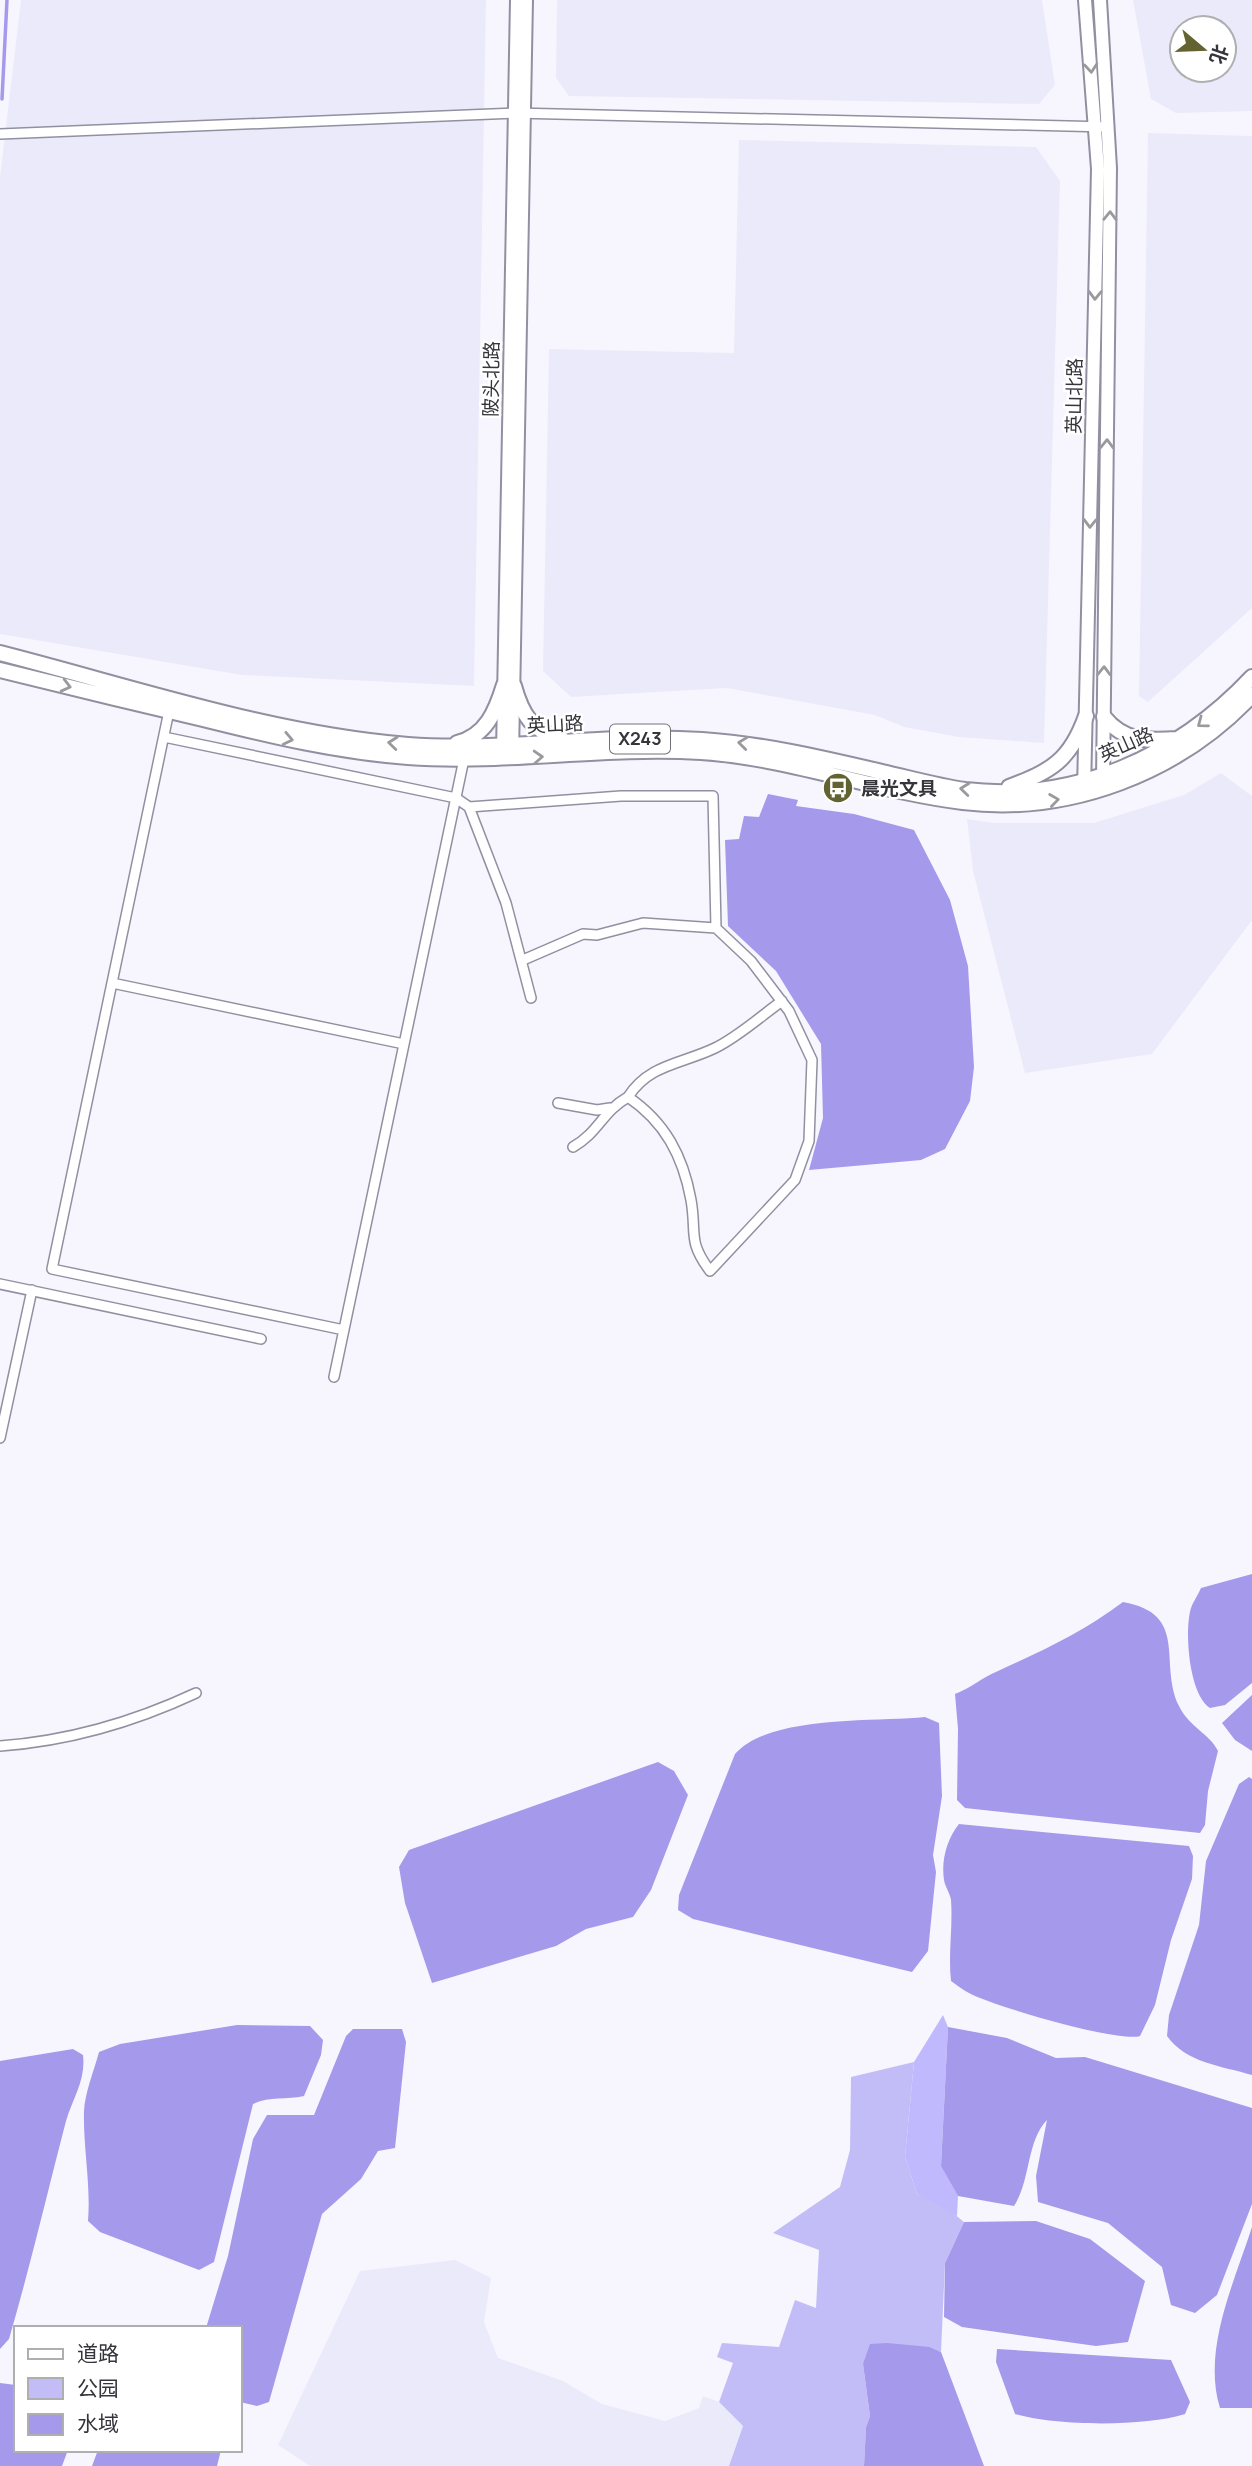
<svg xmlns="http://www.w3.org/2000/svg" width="1252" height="2466" font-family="Manrope,'Noto Sans SC',sans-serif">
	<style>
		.built { fill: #ebeafa; fill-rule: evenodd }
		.green { fill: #c3bdf7 }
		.forest { fill: #c1b9fd }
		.water { fill: #a599eb }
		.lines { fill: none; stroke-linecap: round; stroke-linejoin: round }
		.stream { stroke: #a599eb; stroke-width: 3.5 }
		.street-casing { stroke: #9190a1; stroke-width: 12 }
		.secondary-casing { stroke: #9190a1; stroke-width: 16 }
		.primary-casing { stroke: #9190a1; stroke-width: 18 }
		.street { stroke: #fff; stroke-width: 9 }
		.secondary { stroke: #fff; stroke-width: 12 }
		.primary { stroke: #fff; stroke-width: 14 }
		.oneway { stroke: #9a9a9e }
		.labels { text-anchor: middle; stroke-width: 5; stroke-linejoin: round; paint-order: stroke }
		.shield { fill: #fff; stroke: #727276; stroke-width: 2 }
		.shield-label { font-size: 18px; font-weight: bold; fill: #36353c }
		.street-label { font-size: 19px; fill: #36353c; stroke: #fff }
		.poi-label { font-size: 19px; font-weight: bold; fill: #36353c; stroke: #fff; text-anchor: start }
	</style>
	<rect width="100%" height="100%" fill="#f7f6fe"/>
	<path class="built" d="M21,0H486L474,686L242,675L0,634V177Z
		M557,0H1042L1055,85L1039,104L569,96L556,78Z
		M1133,0H1252V111L1176,113L1151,99ZM1182,28H1224V70H1182Z
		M1148,133L1252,136V608L1148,702L1139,696Z
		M739,140L1036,147L1060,181L1044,743L959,737L904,727L875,715L727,688L571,697L543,671L549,349L734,353Z
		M1221,773L1252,796V920L1152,1054L1025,1073L973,871L967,819L994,823H1094L1184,795Z
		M455,2260L491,2278L484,2322L498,2358L563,2381L602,2404L665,2421L699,2408L703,2396L719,2402L743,2426L729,2466H310L278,2445L360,2271Z"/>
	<path class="green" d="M914,2062L905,2157L917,2194L947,2208L964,2222L945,2263L941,2352L930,2347L863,2364L870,2416L866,2427L864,2466H729L743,2426L719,2402L733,2363L717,2357L722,2343L779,2347L795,2300L816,2308L819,2250L773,2233L840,2187L850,2150L851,2077Z"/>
	<path class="forest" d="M943,2015L948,2027L941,2165L958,2196L957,2216L917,2194L905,2157L914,2062Z"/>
	<path class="water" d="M768,794L798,800L796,806L854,814L914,830L950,900L968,966L974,1067L970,1101L945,1149L921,1160L809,1170L823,1118L821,1044L776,971L728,926L725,840L739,839L744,816L759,817Z
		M1252,1574V1683L1225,1705L1210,1708C1189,1695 1184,1631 1191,1608C1193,1602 1198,1595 1201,1588Z
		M1123,1602C1190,1614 1158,1663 1179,1706C1189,1727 1210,1734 1218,1751L1208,1791L1205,1825L1200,1833L965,1808L957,1800L958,1729L955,1694C971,1688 983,1677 998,1671C1044,1650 1083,1632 1123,1602Z
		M1252,1695V1751L1235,1740L1222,1723Z
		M925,1717L939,1723L942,1796L933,1855L936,1872L928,1951L912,1972L693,1919L678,1910L679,1895L735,1754C768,1715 876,1722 925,1717Z
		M658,1762L674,1771L688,1795L651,1890L633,1917L586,1929L556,1946L432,1983L405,1903L399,1867L409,1850Z
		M1249,1777L1252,1779V2075C1222,2066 1186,2063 1167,2036L1169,2015L1199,1925L1206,1861L1239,1784Z
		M959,1824L1189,1846L1193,1856L1192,1879L1171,1940L1155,2005L1140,2036C1119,2043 993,2006 969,1993C963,1990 957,1985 951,1981C948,1954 953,1927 951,1900C950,1893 945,1887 944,1880C941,1860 947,1839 959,1824Z
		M237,2025L310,2026L323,2040L321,2055L304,2096C286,2100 269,2096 253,2104L214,2262L199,2270L100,2232L88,2221C91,2184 83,2148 84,2111C85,2092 94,2071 99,2052L120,2044Z
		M948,2027L1007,2038L1056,2058L1085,2057L1252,2108V2204L1217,2295L1195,2313L1171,2305L1162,2267L1108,2223L1038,2202L1036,2176L1047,2120C1026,2142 1031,2180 1014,2206L958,2196L941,2166Z
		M353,2029H402L406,2042L395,2148L378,2151L361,2179L322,2214L269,2402L257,2406L240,2402V2328H206L228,2256L253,2139L267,2115H314L346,2036Z
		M73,2049L83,2055C86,2080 73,2098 66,2121C47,2194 30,2267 9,2339L0,2349V2061Z
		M1036,2221L1090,2239L1145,2281L1128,2342L1096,2346L962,2327L944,2317L945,2263L964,2222Z
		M1252,2227V2408H1220C1202,2350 1234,2283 1252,2227Z
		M887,2343L930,2347L941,2352L984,2466H864L866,2427L870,2416L863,2364L870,2344Z
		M997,2349L1171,2360L1190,2402L1185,2414C1144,2427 1056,2426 1015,2414L996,2362Z
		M0,2383L16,2385V2450H68L62,2466H0Z
		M98,2450H221L217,2466H92Z"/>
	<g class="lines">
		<path class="stream" d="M2,99L7,0"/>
		<g class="street-casing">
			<path id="street" d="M0,134L515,113L1108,127
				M169,711L52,1269L344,1330
				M164,737L456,798L469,807L506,903L531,998
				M469,807L621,796H713L716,928
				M523,960L583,934L597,935L643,923L716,928L751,961L789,1011L812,1060L809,1141L795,1180L710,1271C687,1240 697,1234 691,1200C683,1156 665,1122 628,1097C602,1112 599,1132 573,1147
				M112,983L404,1044
				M628,1097C649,1064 682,1064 715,1048C738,1037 761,1016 782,1001
				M558,1103L597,1110L610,1108
				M0,1284L261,1339
				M334,1377L464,759
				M0,1438L32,1290
				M0,1746C69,1741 134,1722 196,1693"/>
		</g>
		<g class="secondary-casing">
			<path id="secondary" d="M1100,0L1110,168L1103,781
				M503,752L517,0
				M512,755L526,0
				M1084,790L1098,169L1085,0"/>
		</g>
		<g class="primary-casing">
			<path id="primary" d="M0,653C133,687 271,734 408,745C506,752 604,733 702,740C763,744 822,758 882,772C909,778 937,786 965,790C1075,803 1178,756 1252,677
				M0,670C68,687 135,703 203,719C271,736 338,752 408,757C506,764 603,746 701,752C791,758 874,791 963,802C1069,815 1179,773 1252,695
				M514,686C522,715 532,731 562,739
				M1104,717C1124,742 1148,741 1177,739
				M457,743C486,736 496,711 504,685
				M1009,787C1051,771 1070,761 1086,716"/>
		</g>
		<use href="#street" class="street"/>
		<use href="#secondary" class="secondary"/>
		<use href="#primary" class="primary"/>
	</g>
	<defs><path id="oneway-chevron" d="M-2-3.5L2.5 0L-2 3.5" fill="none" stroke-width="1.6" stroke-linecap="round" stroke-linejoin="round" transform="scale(1.75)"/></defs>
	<g class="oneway">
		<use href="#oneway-chevron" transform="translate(1091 68) rotate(85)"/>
		<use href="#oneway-chevron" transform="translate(1110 216) rotate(-89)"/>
		<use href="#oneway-chevron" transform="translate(1095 295) rotate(91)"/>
		<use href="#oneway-chevron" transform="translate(1107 444) rotate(-89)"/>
		<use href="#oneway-chevron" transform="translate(1090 523) rotate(91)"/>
		<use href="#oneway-chevron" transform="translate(1104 671) rotate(-89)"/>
		<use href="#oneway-chevron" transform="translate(66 686) rotate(14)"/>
		<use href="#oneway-chevron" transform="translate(1202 723) rotate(143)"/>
		<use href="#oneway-chevron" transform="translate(288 739) rotate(12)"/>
		<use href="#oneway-chevron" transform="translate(393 743) rotate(-174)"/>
		<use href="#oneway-chevron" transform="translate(743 743) rotate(-173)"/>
		<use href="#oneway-chevron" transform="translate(538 757) rotate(-3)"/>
		<use href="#oneway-chevron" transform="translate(965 789) rotate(-174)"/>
		<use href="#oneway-chevron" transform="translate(1054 800) rotate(-8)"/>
	</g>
	<defs>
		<g id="bus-disc" transform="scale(1.575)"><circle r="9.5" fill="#626330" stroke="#fff"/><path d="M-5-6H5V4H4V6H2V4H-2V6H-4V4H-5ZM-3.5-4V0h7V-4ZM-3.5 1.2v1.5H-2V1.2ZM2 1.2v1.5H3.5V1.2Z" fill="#fff"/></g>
	</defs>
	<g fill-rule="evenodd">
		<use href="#bus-disc" x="838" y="788"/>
	</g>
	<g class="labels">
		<rect class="shield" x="610" y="724.5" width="60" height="29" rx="5"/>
		<g class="shield-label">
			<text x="640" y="745">X243</text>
		</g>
		<g class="street-label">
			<text transform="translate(491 379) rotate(-89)" y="7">陂头北路</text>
			<text transform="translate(1074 396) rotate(-89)" y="7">英山北路</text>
			<text transform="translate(555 724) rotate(-3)" y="7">英山路</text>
			<text transform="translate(1126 744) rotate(-24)" y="7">英山路</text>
		</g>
		<g class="poi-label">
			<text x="861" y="795">晨光文具</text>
		</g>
	</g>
	<rect x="14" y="2326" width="228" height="126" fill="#ffffff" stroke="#afaeb1" stroke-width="2"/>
	<rect x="28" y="2349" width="35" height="10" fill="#ffffff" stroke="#afaeb1" stroke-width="2"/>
	<text x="77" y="2361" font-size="21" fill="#36353c">道路</text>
	<rect x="28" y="2378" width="35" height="21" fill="#c3bdf7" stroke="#afaeb1" stroke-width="2"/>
	<text x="77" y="2396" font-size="21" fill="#36353c">公园</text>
	<rect x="28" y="2414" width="35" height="21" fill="#a599eb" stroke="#afaeb1" stroke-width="2"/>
	<text x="77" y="2431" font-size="21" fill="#36353c">水域</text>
	<g transform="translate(1203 49) rotate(109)"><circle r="33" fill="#ffffff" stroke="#afaeb1" stroke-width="2"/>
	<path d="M0-5L12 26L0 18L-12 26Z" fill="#626330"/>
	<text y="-10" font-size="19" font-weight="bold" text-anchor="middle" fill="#36353c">北</text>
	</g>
</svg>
